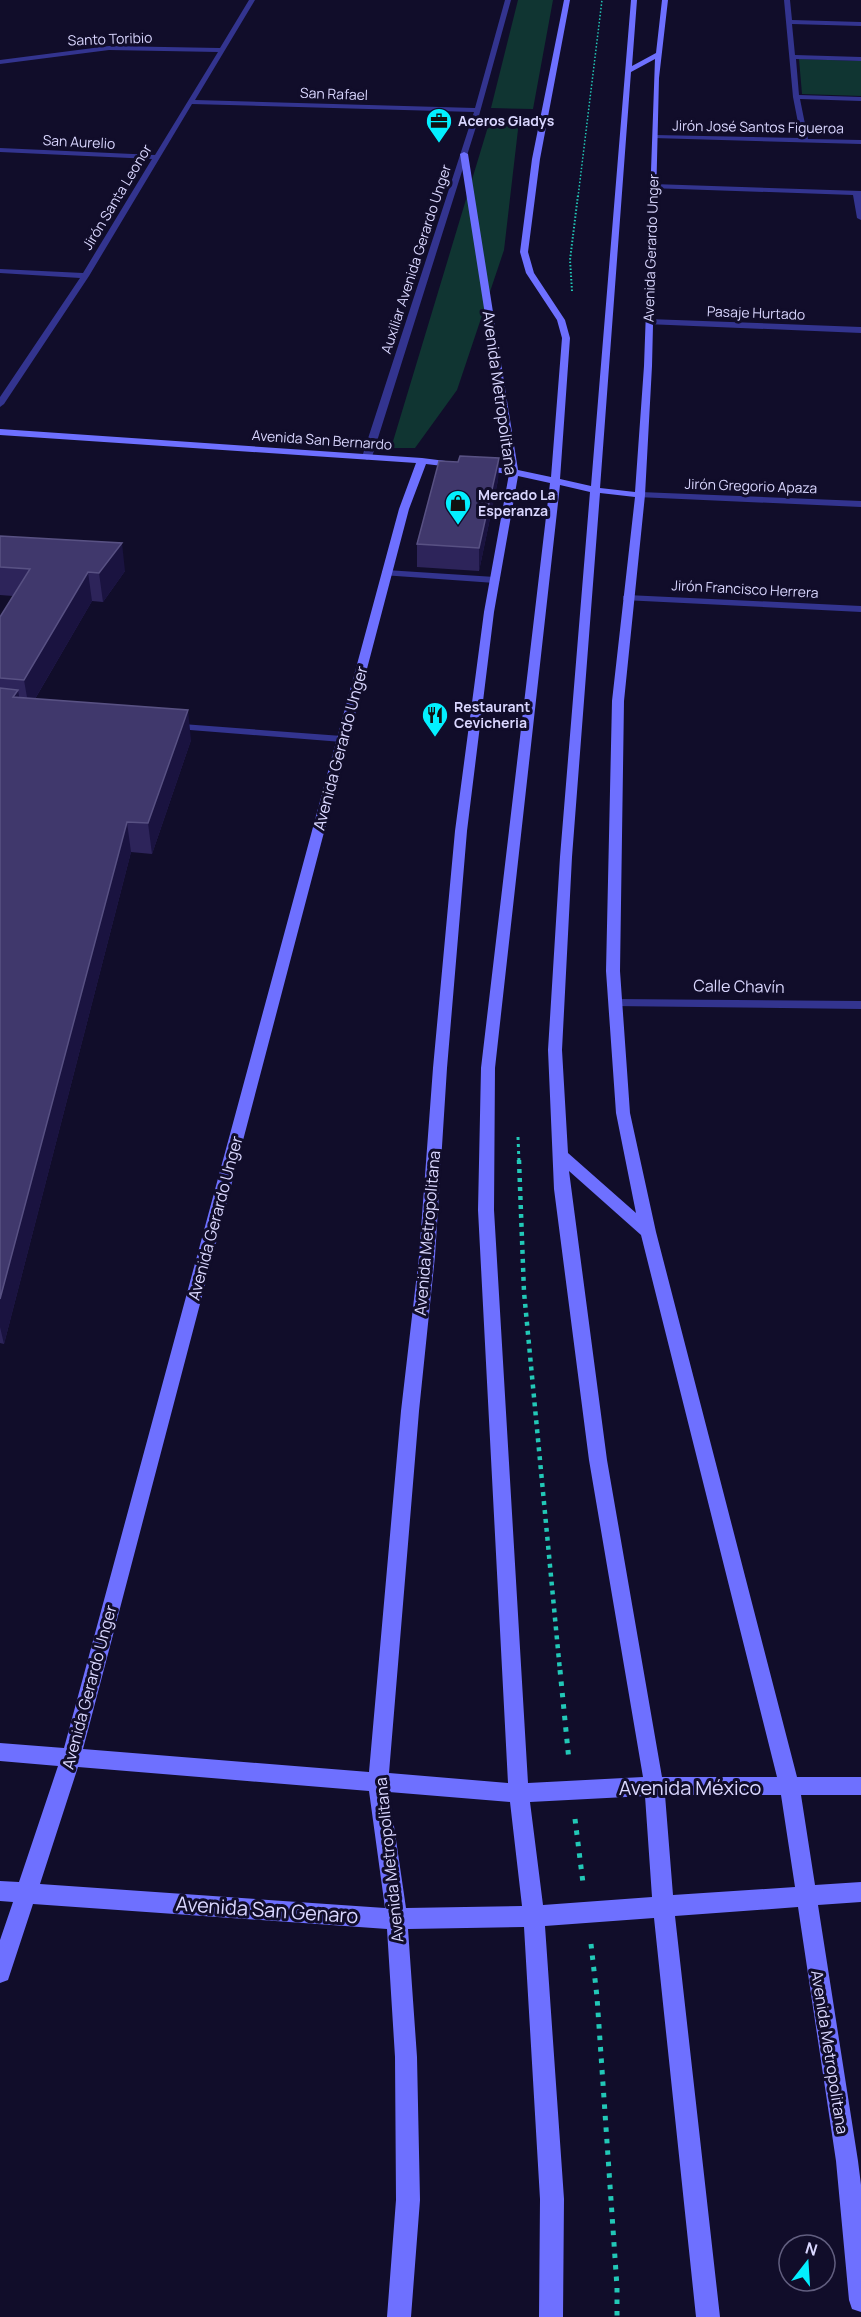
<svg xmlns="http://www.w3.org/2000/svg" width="861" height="2317" font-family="Manrope,sans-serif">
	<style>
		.green { fill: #103532 }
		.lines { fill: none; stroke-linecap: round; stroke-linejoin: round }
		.path-far4 { stroke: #22c8b7; stroke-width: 1.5; stroke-dasharray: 1.5 2; stroke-linecap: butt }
		.path-far3 { stroke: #22c8b7; stroke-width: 2; stroke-dasharray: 1.5 2; stroke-linecap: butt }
		.path-far2 { stroke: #22c8b7; stroke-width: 3; stroke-dasharray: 3 4; stroke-linecap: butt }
		.path-far1 { stroke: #22c8b7; stroke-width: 4.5; stroke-dasharray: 4 5; stroke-linecap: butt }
		.path { stroke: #22c8b7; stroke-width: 5; stroke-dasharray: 4.5 7; stroke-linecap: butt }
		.lane { fill: #33348f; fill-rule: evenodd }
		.street { fill: #33348f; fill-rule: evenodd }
		.secondary { fill: #6e70ff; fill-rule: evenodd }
		.wall { fill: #2d245a }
		.shaded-wall { fill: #1a1340 }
		.building { fill: #40386c; stroke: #585183; stroke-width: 1.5 }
		.labels { text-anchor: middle; stroke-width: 6; stroke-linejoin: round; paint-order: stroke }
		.far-street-label { font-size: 14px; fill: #dad7ff; stroke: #110d2a }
		.far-poi-label { font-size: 14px; font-weight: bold; fill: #dad7ff; stroke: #110d2a; text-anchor: start }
		.street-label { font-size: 16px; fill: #dad7ff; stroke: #110d2a }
		.near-street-label { font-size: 20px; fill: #dad7ff; stroke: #110d2a }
	</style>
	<rect width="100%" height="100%" fill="#110d2a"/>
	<path class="green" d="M518,0H553L533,109L491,108Z
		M799,59L861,61V96L802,94Z
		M490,120L519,121L504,250L457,390L415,448H391Z"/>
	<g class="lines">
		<path class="path-far4" d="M578,197L602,0"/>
		<path class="path-far3" d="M572,291L570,260L578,195"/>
		<path class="path-far2" d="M518,1137L519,1162"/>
		<path class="path-far1" d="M519,1160L524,1292L560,1671"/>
		<path class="path" d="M560,1670L569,1761
			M575,1819L583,1883
			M591,1944L597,1997L617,2287V2317"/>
		<path class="lane" d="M386,570L495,577L500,580L495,583L382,575V571Z
			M169,723L342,736L348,739L342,742L165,728L163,726Z"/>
		<path class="street" d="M249,0H255L195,100L475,108L505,0H511L475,130L372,457L367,460L362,457L474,112L192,104L89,276L4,404L0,407V397L80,278L0,273V269L83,273L152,159L0,152V148L155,155L218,52L109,50L0,64V60L109,46L220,48Z
			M784,0H790L792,20L861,22V26L792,24L795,55L861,57V61L796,59L799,95L861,97V101L800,99L808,139L861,140V144L653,138L655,135L801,138L793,97Z
			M653,184L861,191V220L857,218L853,195L650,188Z
			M649,319L861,327V333L646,324V320Z
			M640,492L861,501V507L637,497V493Z
			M627,595L861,606V612L623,600V596Z
			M617,999L861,1001V1009L612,1006L610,1003L612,1000Z"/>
		<path class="secondary" d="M564,0H570L540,159L528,252L534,273L565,320L570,338L560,479L591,486L631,0H637L632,66L656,53L662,0H668L659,78L652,366L645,495L624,701L620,971L630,1113L656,1232L797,1777H861V1795H801L815,1885L861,1882V1902L818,1905L858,2161L861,2185V2312L852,2309L849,2300L836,2161L798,1907L675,1916L720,2317H696L654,1918L545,1926L564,2199L563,2317H539L540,2199L524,1927L408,1929L417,2057L420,2200L411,2317H387L396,2200L395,2057L387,1929L33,1904L8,1980L0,1983V1940L13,1902L0,1901V1881L19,1882L58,1766L0,1761V1743L64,1748L399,509L416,463L0,435V429L422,458L509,469L460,154L464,152L468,154L518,470L551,477L562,338L557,320L526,273L520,252L532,159ZM655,59L644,366L635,492L600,488L631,72ZM426,464L509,474L484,612L455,831L433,1068L419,1256L401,1411L369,1772L83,1749L409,509ZM518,476L550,483L481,1068L478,1210L508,1783L389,1773L419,1411L435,1256L447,1068L467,831L494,612ZM560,485L590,492L560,857L548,1050L554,1189L589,1460L643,1777L528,1783L494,1210L495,1068ZM600,493L635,497L612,701L606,971L616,1113L636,1213L568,1153L562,1050L572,857ZM569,1171L641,1235L777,1777H662L607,1460ZM78,1767L369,1791L385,1908L40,1884ZM389,1792L510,1802L522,1906L406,1908ZM665,1795H781L795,1887L673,1895ZM645,1796L652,1897L543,1905L530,1802Z"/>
	</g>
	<path class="wall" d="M499,458L498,480L479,571L417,567V544L458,462Z
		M0,536L125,571L103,602L92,601L35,699L191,740L152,854L131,852L4,1344L0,1343V617L13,596L0,595Z"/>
	<path class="shaded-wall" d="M499,458L498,480L479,571V548Z
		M122,543L125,571L103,602L99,573Z
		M88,572L92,601L29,709L24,680Z
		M18,690L23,719L13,697Z
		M188,710L191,740L152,854L148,823Z
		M127,822L131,852L4,1344L0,1327V1299Z"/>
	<path class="building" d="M460,456L499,458L479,548L417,544L439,461L458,462Z
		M0,536L122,543L99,573L88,572L24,680L0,678V617L30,569L0,567Z
		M0,688L18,690L13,697L188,710L148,823L127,822L0,1299Z"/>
	<defs>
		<g id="office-pin" transform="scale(1.35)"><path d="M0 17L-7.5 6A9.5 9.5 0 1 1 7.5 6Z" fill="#03f0ff" stroke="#110d2a"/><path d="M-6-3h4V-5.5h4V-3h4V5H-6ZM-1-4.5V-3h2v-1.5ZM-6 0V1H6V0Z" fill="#111"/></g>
		<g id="shop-pin" transform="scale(1.35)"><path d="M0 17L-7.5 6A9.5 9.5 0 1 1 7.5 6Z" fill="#03f0ff" stroke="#110d2a"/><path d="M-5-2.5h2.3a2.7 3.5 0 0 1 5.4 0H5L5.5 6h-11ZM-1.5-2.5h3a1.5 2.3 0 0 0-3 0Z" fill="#111"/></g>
		<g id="restaurant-pin" transform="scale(1.35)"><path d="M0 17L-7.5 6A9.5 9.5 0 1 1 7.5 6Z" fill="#03f0ff" stroke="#110d2a"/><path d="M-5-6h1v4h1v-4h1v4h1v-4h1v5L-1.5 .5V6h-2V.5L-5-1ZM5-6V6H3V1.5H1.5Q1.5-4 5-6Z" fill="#111"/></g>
	</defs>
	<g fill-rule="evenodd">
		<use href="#office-pin" x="439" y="121"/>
		<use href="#shop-pin" x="458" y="503"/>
		<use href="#restaurant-pin" x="435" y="715"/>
	</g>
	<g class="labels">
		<g class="far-street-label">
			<text transform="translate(110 39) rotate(-2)" y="5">Santo Toribio</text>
			<text transform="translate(334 94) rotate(2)" y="5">San Rafael</text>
			<text transform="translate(758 127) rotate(1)" y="5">Jirón José Santos Figueroa</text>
			<text transform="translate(79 142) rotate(3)" y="5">San Aurelio</text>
			<text transform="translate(117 197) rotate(-59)" y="5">Jirón Santa Leonor</text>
			<text transform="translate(651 248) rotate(-88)" y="5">Avenida Gerardo Unger</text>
			<text transform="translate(416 259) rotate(-72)" y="5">Auxiliar Avenida Gerardo Unger</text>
			<text transform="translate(756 313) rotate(2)" y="5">Pasaje Hurtado</text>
			<text transform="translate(322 440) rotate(4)" y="5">Avenida San Bernardo</text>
			<text transform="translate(751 486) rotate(2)" y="5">Jirón Gregorio Apaza</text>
			<text transform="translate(745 589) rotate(3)" y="5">Jirón Francisco Herrera</text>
		</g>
		<g class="far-poi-label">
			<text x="458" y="126">Aceros Gladys</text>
			<text x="478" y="500">Mercado La<tspan x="478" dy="16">Esperanza</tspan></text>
			<text x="454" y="712">Restaurant<tspan x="454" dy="16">Cevicheria</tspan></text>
		</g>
		<g class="street-label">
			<text transform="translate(500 393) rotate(82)" y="6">Avenida Metropolitana</text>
			<text transform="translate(340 748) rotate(-75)" y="6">Avenida Gerardo Unger</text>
			<text transform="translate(739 986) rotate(1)" y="6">Calle Chavín</text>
			<text transform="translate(215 1218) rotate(-75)" y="6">Avenida Gerardo Unger</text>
			<text transform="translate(427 1233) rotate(-85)" y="6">Avenida Metropolitana</text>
			<text transform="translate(89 1687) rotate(-75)" y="6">Avenida Gerardo Unger</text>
			<text transform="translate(389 1860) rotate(-96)" y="6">Avenida Metropolitana</text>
			<text transform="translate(830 2052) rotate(81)" y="6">Avenida Metropolitana</text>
		</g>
		<g class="near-street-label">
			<text x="690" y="1795">Avenida México</text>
			<text transform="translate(267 1910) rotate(4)" y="7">Avenida San Genaro</text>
		</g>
	</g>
	<g transform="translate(807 2263) rotate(17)"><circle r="28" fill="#110d2a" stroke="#615e7f" stroke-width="1.5"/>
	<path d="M0-4.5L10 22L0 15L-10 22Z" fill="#03f0ff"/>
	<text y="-9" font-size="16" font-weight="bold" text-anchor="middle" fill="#dad7ff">N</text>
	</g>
</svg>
